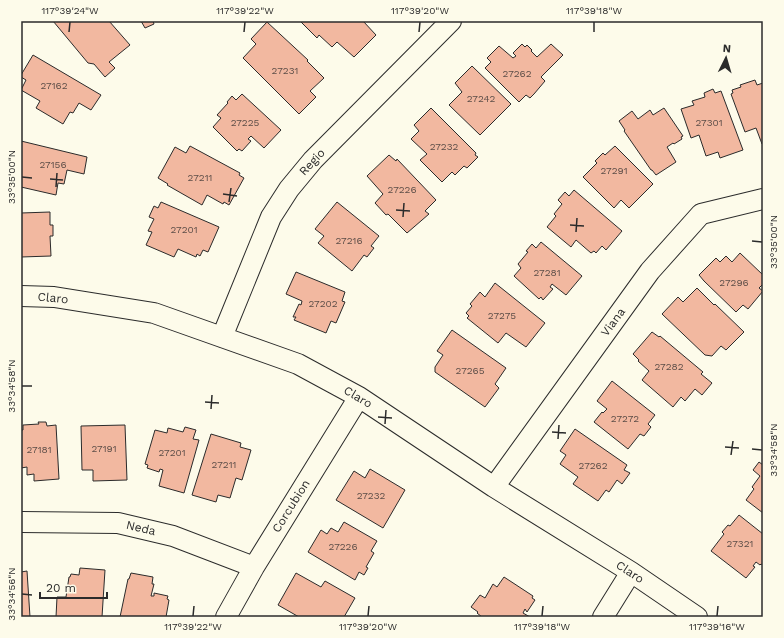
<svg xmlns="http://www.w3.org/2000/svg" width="784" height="638" font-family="'Work Sans',sans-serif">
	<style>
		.building { fill: #f2b8a0; stroke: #2b2b2b }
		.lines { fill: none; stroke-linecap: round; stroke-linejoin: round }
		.minor-casing { stroke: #2b2b2b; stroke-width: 22 }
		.minor { stroke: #fdfbea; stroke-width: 20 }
		.ticks { fill: none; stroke: #2b2b2b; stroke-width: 1.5 }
		.labels { text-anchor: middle; stroke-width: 3; stroke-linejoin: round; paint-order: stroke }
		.number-label { font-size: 10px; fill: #5d4e48 }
		.street-label { font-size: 12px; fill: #2b2b2b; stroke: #fdfbea }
		.neatline { fill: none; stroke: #2b2b2b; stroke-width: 1.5 }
		.ticks-label { font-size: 10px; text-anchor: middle; fill: #2b2b2b }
	</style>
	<rect width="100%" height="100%" fill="#fdfbea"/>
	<path class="building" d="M53,21H109L130,45L109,62L115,68L105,77L94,64L88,63Z
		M141,21H153L154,24L145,28Z
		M300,21H363L376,35L354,57L337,42L332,47L319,35L317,38Z
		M267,22L308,60L307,61L324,78L310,91L316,97L299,114L243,58L256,44L251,39Z
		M522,44L525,47L527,45L532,50L531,51L537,57L551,44L563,55L541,77L545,81L534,94L530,98L526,95L519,102L485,68L491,62L487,58L499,46L513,58L516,56L513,53Z
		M33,55L101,95L91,110L79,103L73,113L70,112L63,124L36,108L40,101L21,90L26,80L21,77V75Z
		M472,66L511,104L480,135L449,105L462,92L455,83Z
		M755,80L757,85L763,83V143L762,144L756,128L745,132L731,94L733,93L732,90L741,87L740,85Z
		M713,89L715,93L721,91L743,150L720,158L718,152L706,156L699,135L691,138L681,109L694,105L692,101L705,97L704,93Z
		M242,94L281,130L264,148L251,136L248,139L251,141L242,151L239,149L237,151L213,127L221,118L217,115L228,103L227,102L232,96L236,100Z
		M431,108L476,153L475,155L478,157L467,168L464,166L455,175L452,172L442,182L420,160L427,154L411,139L419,131L414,125Z
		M664,108L683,136L681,137L682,139L674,144L673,143L667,147L676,162L656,175L652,170H651L624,131L625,130L619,121L632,111L638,119L650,110L653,115Z
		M21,141L87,157L84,174L67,170L64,184L58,183L56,195L21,187Z
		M190,146L240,173L239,175L244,178L229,205L224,202L223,204L207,195L202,205L167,185L168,184L158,178L175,147L186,153Z
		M615,146L653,184L629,208L621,200L614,208L583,177L597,163L595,161L603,153L605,155Z
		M389,155L396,161L397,159L436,200L425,211L429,214L407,233L388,214L386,215L375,203L383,194L367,176Z
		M574,190L622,231L606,250L602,246L596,253L594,251L591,253L576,240L571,247L547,227L556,216L554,214L562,204L558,200L565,192L569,196Z
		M161,202L219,227L208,252L203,250L200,256L197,254L196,257L178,249L174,257L146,245L152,232L148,231L154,219L149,217L154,206L158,208Z
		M337,202L379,236L371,246L374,248L367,257L364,255L352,271L318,243L324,236L315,229Z
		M50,212V225H53V236H50L51,256L21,257V213Z
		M541,242L582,276L566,295L552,284L550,287L553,289L543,300L541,297L539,299L514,276L521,268L518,264L528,252L526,251L532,244L536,248Z
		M740,253L763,275V284L759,288L763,291L748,309L743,305L736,312L704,281L699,275L716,258L720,262L726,256L732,262Z
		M296,272L345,292L342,301L345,302L336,323L331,321L326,333L294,320L296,317H293L299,304L301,305L302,301L286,294Z
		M495,283L545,323L526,347L506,333L498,343L467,318L469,316L466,313L472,306L470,304L480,292L485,297Z
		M697,288L714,305L715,304L744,332L726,350L721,346L712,356L705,355L662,314L678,297L683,302Z
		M452,330L506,368L495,384L499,388L485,407L435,372V367L443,355L437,351Z
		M652,332L659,337L660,336L703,372L701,374L712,383L702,395L695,389L685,401L681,397L673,407L642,380L649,371L638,361L639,360L633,354Z
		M612,381L655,415L648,424L651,427L644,436L640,434L628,449L594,422L602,412L603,413L607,409L597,401Z
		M38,422H46L47,426L56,425L59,479L34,481V474L27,475V467L21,468V430H23V425L39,424Z
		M125,425L127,480L93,481V470H82L81,426Z
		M185,427L196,430L193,439L199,440L184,493L159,486L163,470L160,469L159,472L147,468L148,465L145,464L155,430L167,433L168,428L183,432Z
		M575,429L627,465L624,470L630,473L622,484L617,480L609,492L606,490L598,501L573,484L578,477L560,464L566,455L560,451Z
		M211,434L241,443L240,447L251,450L242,480L236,478L230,498L218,495L216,502L192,495Z
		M759,462L763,465V513L746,500L754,489L752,487L760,476L753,470Z
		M370,469L405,490L383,528L336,500L354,471L365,478Z
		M739,515L763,534V565L761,564L760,565L756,562L753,566L755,567L746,578L711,551L724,534L722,532L728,525L730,526Z
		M344,522L377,541L371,551L374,553L366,567L368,568L364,575L359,572L355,580L308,552L321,530L327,534L331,528L338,532Z
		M80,568L105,570L102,617H56L57,597H66L69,577H70L71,574L79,575Z
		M27,571L30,617H21V572Z
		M131,573L153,577L152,584H154L151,596H154V593L168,596L167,599L169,600L166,617H120L128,579H129Z
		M296,573L321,587L325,581L355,598L344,617H299L278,605Z
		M504,577L533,596L532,598L535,600L527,612L525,609L523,613L530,617H482L477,613L478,612L471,607L480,595L485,598L493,584L497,587Z"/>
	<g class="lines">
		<g class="minor-casing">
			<path id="minor" d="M21,296L54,297L154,313L298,364L359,397L494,487L631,572L697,617
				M222,337L271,217L289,189L313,160L451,21
				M494,487L650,271L701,214L763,199
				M21,522L118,523L173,536L254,567
				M226,617L254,567L359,397
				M603,617L631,572"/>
		</g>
		<use href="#minor" class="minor"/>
	</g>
	<path class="ticks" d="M69,32L70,22M244,32L245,22M419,32L420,22M594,32V22M22,177L32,178M50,179L63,180M56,187L57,173M223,194L237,196M229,202L231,188M396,210L410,211M403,217L404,203M570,225L584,226M576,232L577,218M752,241L762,242M22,386H32M205,402L219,403M211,409L212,395M378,417L392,418M385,424L386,410M552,432L566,433M558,439L559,425M725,447L739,448M752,449L762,450M731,455L733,441M22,594L32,595M193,616L194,606M368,616L369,606M542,616L543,606M717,616L718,606"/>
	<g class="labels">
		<g class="number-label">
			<text x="285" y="74">27231</text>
			<text x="517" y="77">27262</text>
			<text x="54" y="89">27162</text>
			<text x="481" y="102">27242</text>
			<text x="245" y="126">27225</text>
			<text x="709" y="126">27301</text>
			<text x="444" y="150">27232</text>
			<text x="53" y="168">27156</text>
			<text x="614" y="174">27291</text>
			<text x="200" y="181">27211</text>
			<text x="402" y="193">27226</text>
			<text x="184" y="233">27201</text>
			<text x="349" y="244">27216</text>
			<text x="547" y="276">27281</text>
			<text x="734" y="286">27296</text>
			<text x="323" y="307">27202</text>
			<text x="502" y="319">27275</text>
			<text x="669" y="370">27282</text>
			<text x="470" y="374">27265</text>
			<text x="625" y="422">27272</text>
			<text x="104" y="452">27191</text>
			<text x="39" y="453">27181</text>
			<text x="172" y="456">27201</text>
			<text x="224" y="468">27211</text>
			<text x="593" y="469">27262</text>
			<text x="371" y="499">27232</text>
			<text x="740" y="547">27321</text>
			<text x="343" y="550">27226</text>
		</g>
		<g class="street-label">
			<text transform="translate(312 162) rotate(-47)" y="4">Regio</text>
			<text transform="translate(53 298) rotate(6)" y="4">Claro</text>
			<text transform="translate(613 322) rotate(-54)" y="4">Viana</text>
			<text transform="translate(358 397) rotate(31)" y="4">Claro</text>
			<text transform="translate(291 506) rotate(-58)" y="4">Corcubion</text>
			<text transform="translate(141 528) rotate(13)" y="4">Neda</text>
			<text transform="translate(630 572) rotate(33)" y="4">Claro</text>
		</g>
	</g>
	<rect width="784" height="638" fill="none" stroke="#fdfbea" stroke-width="44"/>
	<g transform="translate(726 58) rotate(5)" stroke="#fdfbea" stroke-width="3" paint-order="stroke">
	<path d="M0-3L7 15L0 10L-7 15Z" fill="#2b2b2b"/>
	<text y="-6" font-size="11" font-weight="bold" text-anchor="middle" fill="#2b2b2b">N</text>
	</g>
	<path d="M40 592v6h67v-6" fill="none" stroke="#2b2b2b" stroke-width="2"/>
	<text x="46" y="592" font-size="12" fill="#2b2b2b" stroke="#fdfbea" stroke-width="3" paint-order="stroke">20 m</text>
	<rect x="22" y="22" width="740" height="594" class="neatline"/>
	<g class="ticks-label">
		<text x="70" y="14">117°39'24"W</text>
		<text x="245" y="14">117°39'22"W</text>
		<text x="420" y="14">117°39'20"W</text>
		<text x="594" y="14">117°39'18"W</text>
		<text transform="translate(11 177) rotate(-90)" y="4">33°35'00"N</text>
		<text transform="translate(773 242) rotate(-90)" y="4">33°35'00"N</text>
		<text transform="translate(11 386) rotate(-90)" y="4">33°34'58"N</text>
		<text transform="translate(773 450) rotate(-90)" y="4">33°34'58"N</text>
		<text transform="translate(11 594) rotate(-90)" y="4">33°34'56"N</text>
		<text x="193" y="630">117°39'22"W</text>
		<text x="368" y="630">117°39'20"W</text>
		<text x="542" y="630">117°39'18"W</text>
		<text x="717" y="630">117°39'16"W</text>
	</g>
</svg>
